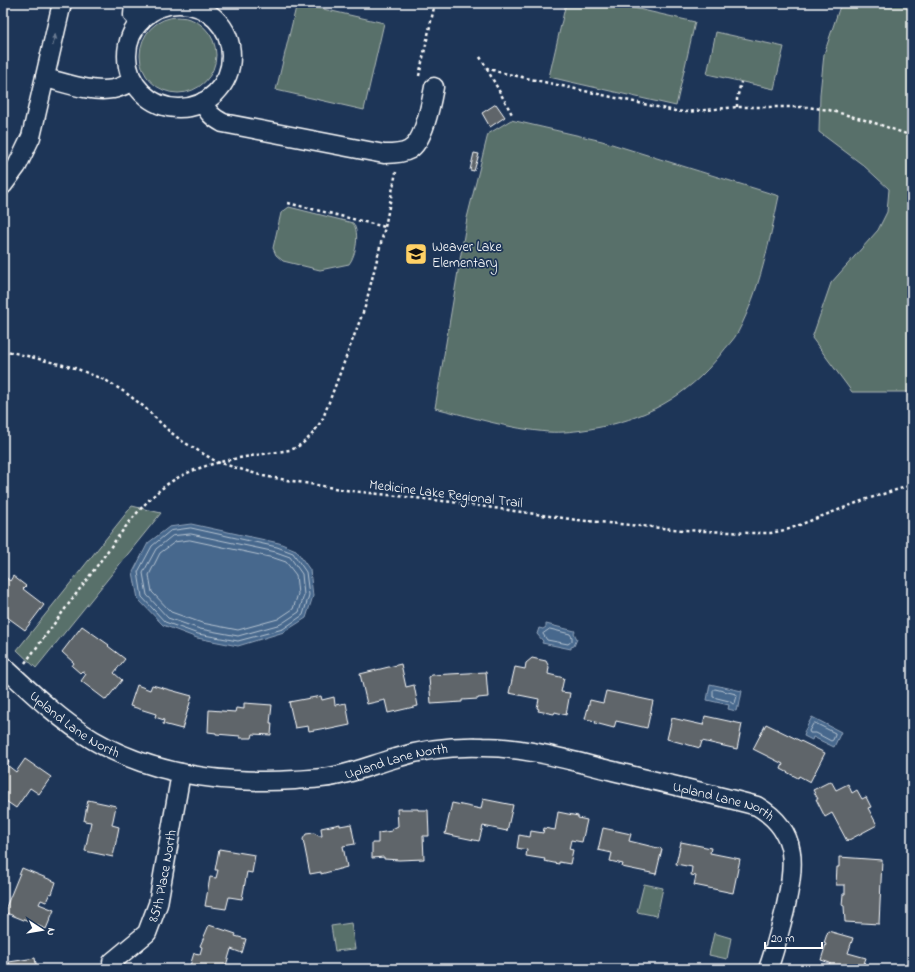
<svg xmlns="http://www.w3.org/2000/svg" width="915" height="972" font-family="'Indie Flower',sans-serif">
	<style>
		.green { fill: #586f6b; stroke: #acb7b5 }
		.water { fill: #47688d; stroke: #91a4bb }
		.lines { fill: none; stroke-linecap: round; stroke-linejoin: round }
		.shore { stroke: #b5c3d1; stroke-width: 1 }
		.building { fill: #5e656a; stroke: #fff }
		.minor-casing { stroke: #fff; stroke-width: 21 }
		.path { stroke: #fff; stroke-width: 2.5; stroke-dasharray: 3 3; stroke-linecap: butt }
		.minor { stroke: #1d3557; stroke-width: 18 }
		.oneway { fill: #6c7c92 }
		.labels { text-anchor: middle; stroke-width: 3.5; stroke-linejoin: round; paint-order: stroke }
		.poi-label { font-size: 14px; fill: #fff; stroke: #1d3557; text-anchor: start }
		.street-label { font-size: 14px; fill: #fff; stroke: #1d3557 }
	</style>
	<rect width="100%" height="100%" fill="#1d3557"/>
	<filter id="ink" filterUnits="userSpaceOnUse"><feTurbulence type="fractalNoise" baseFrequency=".025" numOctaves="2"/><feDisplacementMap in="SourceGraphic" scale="8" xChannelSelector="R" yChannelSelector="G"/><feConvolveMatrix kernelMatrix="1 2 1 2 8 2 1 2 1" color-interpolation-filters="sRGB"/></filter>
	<g filter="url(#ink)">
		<path class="green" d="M297,3L384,23L364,110L276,90Z
			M566,3H612L695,22L676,106L549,77Z
			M841,3H912V392H852L812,338L831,283L878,230L887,212L889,189L863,165L819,132L820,94L824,54Z
			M140 55a38 38 0 1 1 76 0a38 38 0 1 1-76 0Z
			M716,32L784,47L774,89L707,74Z
			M511,120L602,141L779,196C769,243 760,290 738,332C734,340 726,347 721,354C687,397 644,420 590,429C577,431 562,433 548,432C510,429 472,417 435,408L467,218L488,134Z
			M289,207L353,223C360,233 356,255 349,264L320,270L283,261L276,255L273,248L281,213Z
			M132,506L161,513L36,668L17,650Z
			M644,884L663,888L657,916L637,912Z
			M351,923L355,949L335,951L331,926Z
			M714,933L731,938L727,959L709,955Z"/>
		<path class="water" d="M191,524L279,543L296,550L310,570L313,596L306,618L284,632L238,646L197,638L163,625L138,599L133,572L148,543L169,527Z
			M546,624L575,631L574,633L577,639L574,646L571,647V649L542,643L543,641L537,634L539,628L543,629L546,627Z
			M710,684L742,691L739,707H737L736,711L728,709L729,705L707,700Z
			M812,717L841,732L834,747L813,737L812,740L804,736L805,733L804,732Z"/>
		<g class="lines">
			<path class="shore" d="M191,528L277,547L293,553L306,572L309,595L303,615L283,629L238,641L198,634L165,622L142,597L138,572L152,546L170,531Z
				M191,534L276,552L290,557L302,574L304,595L299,612L281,624L238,636L200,629L168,618L147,595L143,573L156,549L172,536Z
				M190,540L274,558L286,562L296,575L298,594L293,609L278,619L238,630L202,623L171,612L152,592L149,575L160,553L175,542Z
				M550,629L570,634L572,637V641L568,644L547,640L543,634Z
				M715,689L736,694L737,696L735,703L733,704L729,701L713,697V691Z
				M815,723L835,733V735L833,740L831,741L816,733H810L809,731L813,724Z"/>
		</g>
		<path class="building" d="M496,104L505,117L490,127L482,113Z
			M474,153L479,154L474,171L470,170Z
			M3,575L10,581L13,576L26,586L23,589L44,605L25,630L3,614Z
			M82,626L109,645L108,646L125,659L114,673L122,680L106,700L81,681L86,674L82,671L80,673L72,666L74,663L62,652Z
			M532,658L546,661L549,667L548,674L564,678L561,692L570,693L566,715L555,712L554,714L538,711L539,709L537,708L539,699L509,693L515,667L525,669L526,663Z
			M401,664L406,687L414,685L418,706L388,713L385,700L367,704L360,674Z
			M486,672L488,697L478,698V699L462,700V702L431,704L429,677L432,675Z
			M137,685L150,690L152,685L192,696L182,729L163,724L164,720L155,717L156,714L130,706Z
			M606,691L653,701L647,728L616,721L614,728L595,723L596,721L585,719L590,700L603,703Z
			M321,696L322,700L334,697L335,705L346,703L350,725L326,730V728L309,731L308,726L295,728L289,702Z
			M244,703L272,705L270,723H272L271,735L253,734L252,738H240V736L216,734V733L208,732L209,710L235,712L236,708L244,709Z
			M705,716L742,724L737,749L702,741L700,748L667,739L672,718L703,725Z
			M766,724L825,753L810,782L799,776L798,778L781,769L783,764L753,749Z
			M3,758L9,762L7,765L16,772L25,759L51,777L39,794L30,788L16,808L3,799Z
			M831,781L836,790L848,784L852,793L857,790L862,799L866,797L871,807L868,808L877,825L847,841L832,813L825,817L816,799H818L813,790Z
			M483,799L513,805L507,831L483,826L479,841L445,834L452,803L481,809Z
			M88,800L116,806L112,825L119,827L113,857L85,851L91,822L84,821Z
			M397,809H418V810H428L429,836H423L424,859L399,860L384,859V857L372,858V843H378V833L392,831V829L398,826Z
			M558,812L578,816V818L587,820L582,842L571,840L569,849L573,850L570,864L559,862V864L544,861L545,859L526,856L527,850L517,848L519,835L530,837L531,831L543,833L544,828L555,830Z
			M340,824V826L351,824L355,844L343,846L347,867L321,874V872L310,874L303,839L306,834L314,833L319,836H322L321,828Z
			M603,828L631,834L629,841L662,849L656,874L622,867L623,864L610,861L612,853L598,850Z
			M681,842L711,848L710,853L740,859L733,893L694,885L696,876L691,875L692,867L676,864Z
			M219,849L255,855L252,873L247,872L242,899L229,897L226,909L205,906L210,877L216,878L218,870H215Z
			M839,857L882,860L879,924L845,922L844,906L842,905L843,894H845V885H836L837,867H839Z
			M22,868L56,882L52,894L50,893L46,902L41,900L39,904L54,910L46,929L4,912Z
			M209,925L236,934L235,936L246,939L242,953L231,949L225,969H189L194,953L200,954L202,947L200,946Z
			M828,931L853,938L848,953L866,958L862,969H828L830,963L821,960L826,944L824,943Z
			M35,958L37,969H3L10,967L9,962Z"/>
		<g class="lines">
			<g class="minor-casing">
				<g id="minor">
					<path d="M134,3L133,15L141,21"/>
					<circle cx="179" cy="56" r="52"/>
					<path d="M45,78C66,83 91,93 113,89C120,88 127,84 133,81"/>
					<path d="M203,102C208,113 212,117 223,123L384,154C391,154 402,154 409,150C424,142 431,103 434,87"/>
					<path d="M3,185L17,166L31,137L62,3"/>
					<path id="s1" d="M3,666C31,692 60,720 93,740C153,775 226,784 295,780C308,779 322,779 335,776C356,772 375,764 396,758C424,749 454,746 483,747C526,747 568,760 609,770C658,782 708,793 757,806C801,832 794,867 785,910C780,930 775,950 768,969"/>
					<path id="s2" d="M112,962L147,933L158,904L181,773"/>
				</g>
			</g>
			<path class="path" d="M480,57L487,68L499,72L675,111L685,112L737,107H807L829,110L872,122L912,136
				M487,69L513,116
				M419,76L435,3
				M737,107V99L741,82
				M288,203L385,227
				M3,350L75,368L107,381L126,393L143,406L169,431L182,441L217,462L263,476L352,491L452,502L577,520L683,530L750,533H771L789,529L864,500L912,485
				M25,663C46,635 67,606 88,578C113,545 144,494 181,476C215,459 253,456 290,450C306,444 314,433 323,418L365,307L385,227L396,172"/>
			<use href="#minor" class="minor"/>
		</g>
		<defs><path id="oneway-solid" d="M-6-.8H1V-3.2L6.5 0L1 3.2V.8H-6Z"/></defs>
		<use class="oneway" href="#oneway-solid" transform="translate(54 40) rotate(-77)"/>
	</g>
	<defs>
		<g id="school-square" transform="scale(1.15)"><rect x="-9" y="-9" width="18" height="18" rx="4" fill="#ffd166" stroke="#1d3557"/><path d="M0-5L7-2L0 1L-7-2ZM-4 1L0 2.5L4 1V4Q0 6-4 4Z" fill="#111"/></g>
	</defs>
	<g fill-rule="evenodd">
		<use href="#school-square" x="416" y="254"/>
	</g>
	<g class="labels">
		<g class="poi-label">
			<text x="432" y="251">Weaver Lake<tspan x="432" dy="16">Elementary</tspan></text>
		</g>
		<g class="street-label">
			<text transform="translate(446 493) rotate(7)" y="5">Medicine Lake Regional Trail</text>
			<text dy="5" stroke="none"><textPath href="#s1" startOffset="93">Upland Lane North</textPath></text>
			<text dy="5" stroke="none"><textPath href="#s1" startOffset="429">Upland Lane North</textPath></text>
			<text dy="5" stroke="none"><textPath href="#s1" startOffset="765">Upland Lane North</textPath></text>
			<text dy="5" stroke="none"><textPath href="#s2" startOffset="105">85th Place North</textPath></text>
		</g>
	</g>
	<rect width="915" height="972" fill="none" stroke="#1d3557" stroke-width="16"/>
	<rect x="8" y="8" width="899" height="956" fill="none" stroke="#fff" stroke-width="1.5" filter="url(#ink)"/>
	<g transform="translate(42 930) rotate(102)" stroke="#1d3557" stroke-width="3" paint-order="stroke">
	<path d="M0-3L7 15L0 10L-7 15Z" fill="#ffffff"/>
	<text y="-6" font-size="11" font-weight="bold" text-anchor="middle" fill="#ffffff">N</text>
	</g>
	<path d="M765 942v6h57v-6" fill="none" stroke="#ffffff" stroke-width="2"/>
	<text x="771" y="942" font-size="12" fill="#ffffff" stroke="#1d3557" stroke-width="3" paint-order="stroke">20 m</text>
</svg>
